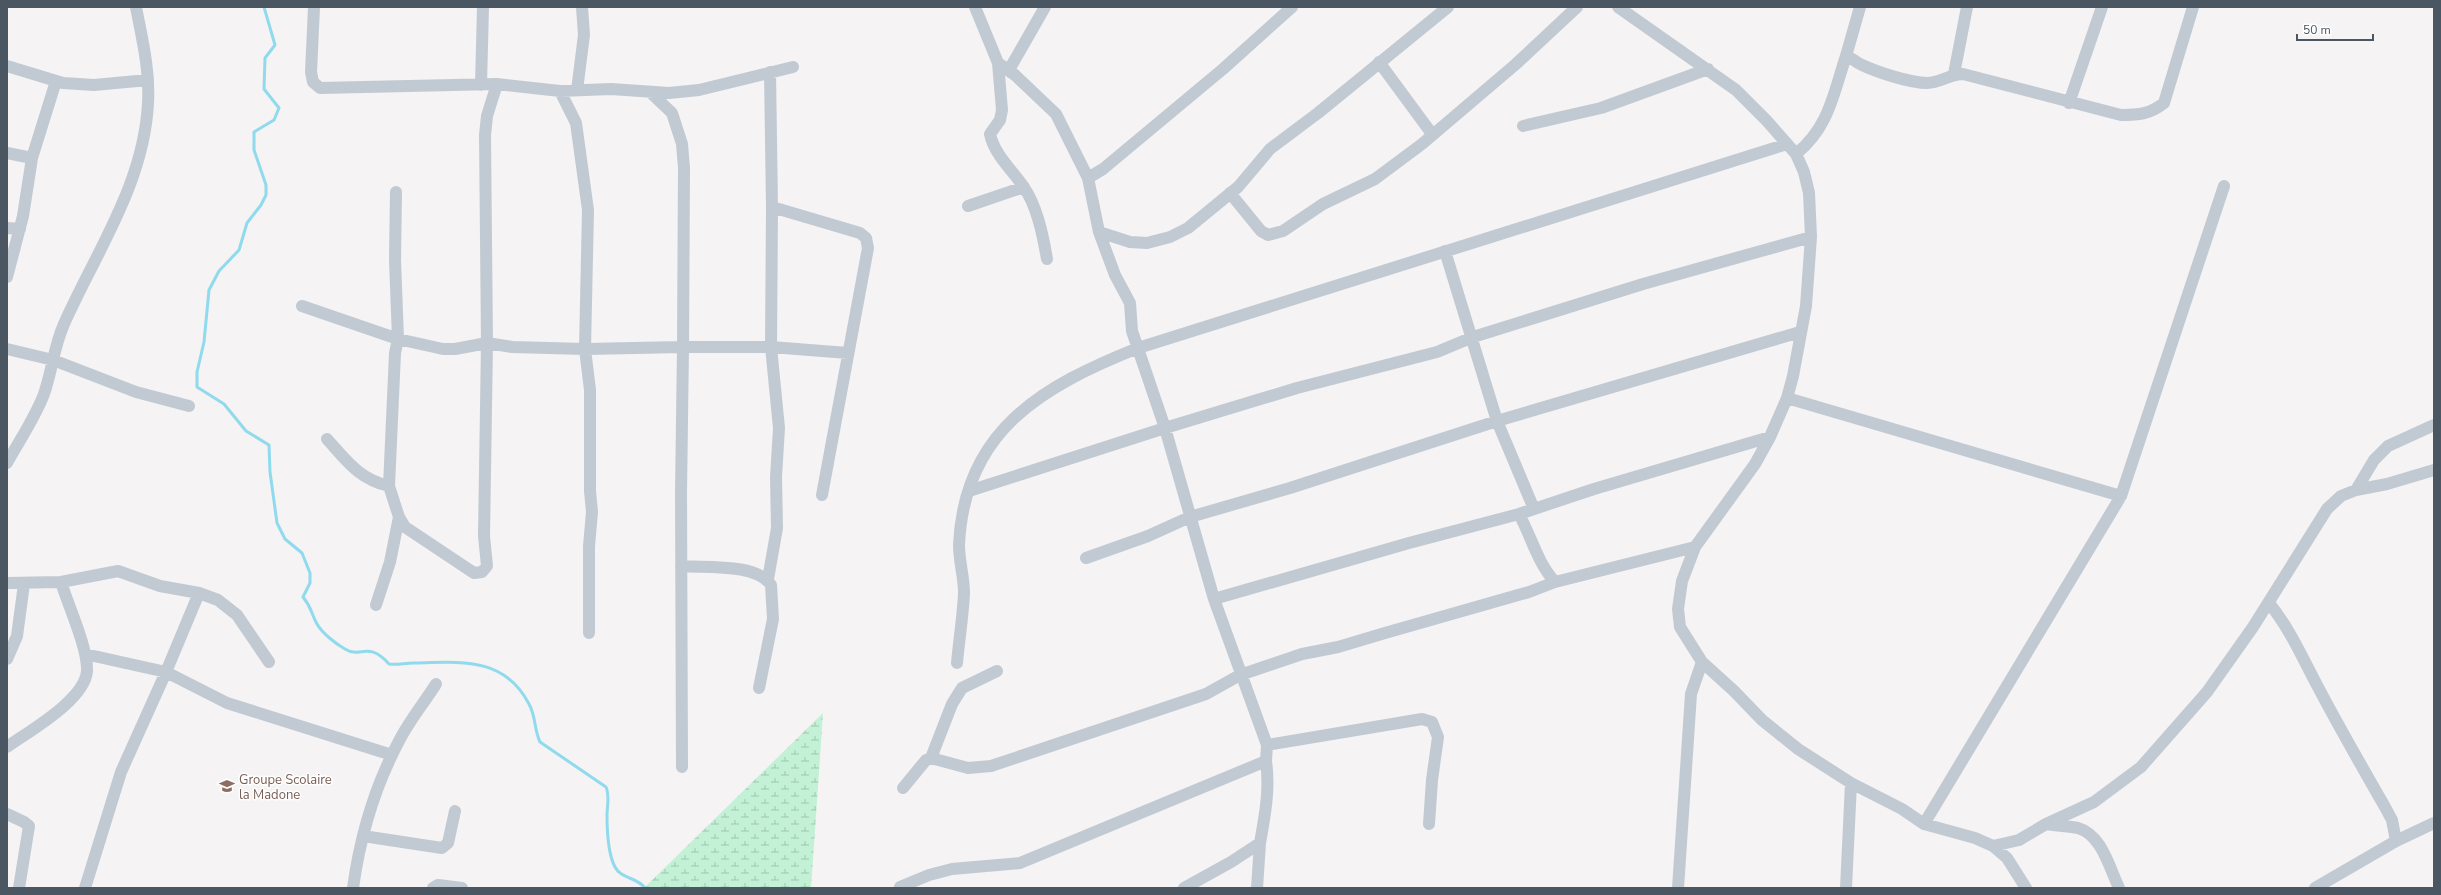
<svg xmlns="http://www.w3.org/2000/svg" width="2441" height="895" font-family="'Nunito Sans',sans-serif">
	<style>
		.wetland { fill: url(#wetland-marsh) }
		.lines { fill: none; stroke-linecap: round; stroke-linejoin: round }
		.stream { stroke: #90daee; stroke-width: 3 }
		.minor { stroke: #c1cad2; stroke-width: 12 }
		.labels { text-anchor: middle; stroke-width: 3; stroke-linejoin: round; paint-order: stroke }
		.education-label { font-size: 13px; fill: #785e54; stroke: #fff; text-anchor: start }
	</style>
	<defs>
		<pattern id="wetland-marsh" width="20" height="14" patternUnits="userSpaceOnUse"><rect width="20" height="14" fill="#c3f1d5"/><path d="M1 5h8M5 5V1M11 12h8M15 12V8" fill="none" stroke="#a0c6b0"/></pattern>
	</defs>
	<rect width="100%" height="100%" fill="#f5f3f3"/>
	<path class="wetland" d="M823,713L811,888H644Z"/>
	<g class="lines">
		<path class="stream" d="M264,7L275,45L265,58L264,89L279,108L274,120L254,132V150L266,185V195L261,205L247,223L239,250L219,271L209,290L204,342L197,372V387L224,404L246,431L269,445L270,472L277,523L285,539L302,553L310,573V583L303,597C312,608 311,613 317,624C322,633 336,644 345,649C361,659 368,640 389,664C397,665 405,663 413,663C460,662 504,656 529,704C536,716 534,730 540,742L606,787C610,796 607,806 607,815C607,830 608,854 615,867C621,879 637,877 645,888"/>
		<path class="minor" d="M314,7L311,72L313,82L320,88L497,84L560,91L611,89L669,93L699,90L793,67
			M975,7L998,63L1015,75L1056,114L1088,178L1103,169L1223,69L1292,7
			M1618,7L1736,90L1767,121L1796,154L1804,172L1809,193L1811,237L1806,306L1793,376L1787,398L1770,437L1755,464L1695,547L1682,581L1678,609L1680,627L1702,662L1734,691L1762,720L1798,749L1851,783L1902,809L1924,824L1975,838L1993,846L2007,858L2026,888
			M1846,56L1860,7
			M1379,62L1432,134
			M998,63L1002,110L1000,120L990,134C994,154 1012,170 1023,186C1037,205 1043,236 1047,259
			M7,66L63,83L94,85L148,80
			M1009,70L1045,7
			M770,72L772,207L771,347L848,353
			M1954,74L1967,7
			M481,85L483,7
			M577,90L584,35L582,7
			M560,91L576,123L588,210L585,349L590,390V491L592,512L589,546V633
			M651,93L672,113L682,144L684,168L683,347H771L779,428L776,477L777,528L768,579
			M2069,103L2102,7
			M1523,126L1601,108L1708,69
			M7,153L32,158L23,216L7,277
			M1796,154C1829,127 1833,95 1846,56C1853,58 1855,62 1862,65C1877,72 1910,83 1927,83C1940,83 1950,74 1963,74L2121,115C2139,115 2150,114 2164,103L2193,7
			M32,158L56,81
			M1088,178L1099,232L1130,242L1147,243L1170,237L1188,228L1238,187L1270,149L1318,113L1448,7
			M396,192L395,260L398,339L395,353L389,486L399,517L405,527L474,573L482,572L487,566L484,536L487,343L485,135L487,116L497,84
			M1230,193L1261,231L1268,235L1283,231L1323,204L1375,179L1422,144L1516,64L1577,7
			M968,206L1024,187
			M772,207L860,233L866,238L868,248L822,495
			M7,228L20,229
			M1445,251L1497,421L1534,509
			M302,306L398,339L443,349H455L487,343L512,347L585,349L683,347L681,493L682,767
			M7,349L53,360L136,392L189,406
			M1787,398L2121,496
			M327,439C347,461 359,479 389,486
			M7,463C19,441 35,418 44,394C52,371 54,346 64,324C96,252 144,184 148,103C150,70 142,39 136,7
			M2356,490L2374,460L2388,446L2434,425
			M969,491L1165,428L1297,388L1437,352L1473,337L1643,284L1811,237
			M1519,514C1532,538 1537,562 1555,582
			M1086,558L1148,536L1190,517L1290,488L1497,421L1800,332
			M681,566C706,568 756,563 771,585L773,619L759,688
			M7,583L61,582L118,571L160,586L199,593L218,600L237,615L269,662
			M199,593L166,672L227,703L392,755
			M1214,599L1409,543L1519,514L1594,489L1770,437
			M2269,603C2290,629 2302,657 2318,687C2339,727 2362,767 2385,807L2392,820L2396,841
			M376,605L390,562L399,517
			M85,654L166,672L121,772L85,888
			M7,659L17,636L24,584
			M957,663C959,640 963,616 964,593C964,577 959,561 959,545C964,430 1043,386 1138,348L1787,144
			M1267,745L1422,719L1432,722L1438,737L1432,780L1429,824
			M7,747C29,731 85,700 87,671C88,648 68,605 61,582
			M931,758L952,704L962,688L997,671
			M903,788L926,760L931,758L968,768L991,766L1206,694L1240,675L1302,654L1338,647L1385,633L1529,592L1555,582L1695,547
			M7,814L24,822L29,826L19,888
			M1924,824L2121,496L2224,186
			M2047,824C2057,826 2068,826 2078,828C2102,835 2109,867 2119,888
			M363,836L442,848L448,843L455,811
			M1993,846L2019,840L2046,824L2094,802L2141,767L2207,692L2253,627L2327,509L2341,496L2356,490L2387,484L2434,470
			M900,887L929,875L952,869L1020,863L1266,761L1267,745L1214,599L1165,428L1132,331L1130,303L1115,275L1099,232
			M353,888C360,837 375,786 399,741C409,721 424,703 436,684
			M433,888L438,885L462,888
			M1184,888L1231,862L1260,843C1265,815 1270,789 1266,761
			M1257,888L1260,843
			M1678,888L1691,694L1702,662
			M1846,888L1851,783
			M2315,888L2396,841L2434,823"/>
	</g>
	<defs>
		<g id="school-bare" transform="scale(1.2)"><path d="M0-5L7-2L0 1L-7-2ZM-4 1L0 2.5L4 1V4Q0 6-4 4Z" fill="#8d6e63" stroke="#fff" stroke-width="2.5" paint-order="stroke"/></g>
	</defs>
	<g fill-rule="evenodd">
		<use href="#school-bare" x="227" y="786"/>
	</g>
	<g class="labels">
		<g class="education-label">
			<text x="239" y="784">Groupe Scolaire<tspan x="239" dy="15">la Madone</tspan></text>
		</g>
	</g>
	<rect width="2441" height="895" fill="none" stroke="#4a5661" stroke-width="16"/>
	<path d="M2297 34v6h76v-6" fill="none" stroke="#4a5661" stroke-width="2"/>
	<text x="2303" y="34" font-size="12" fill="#4a5661" stroke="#ffffff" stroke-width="3" paint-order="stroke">50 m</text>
</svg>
